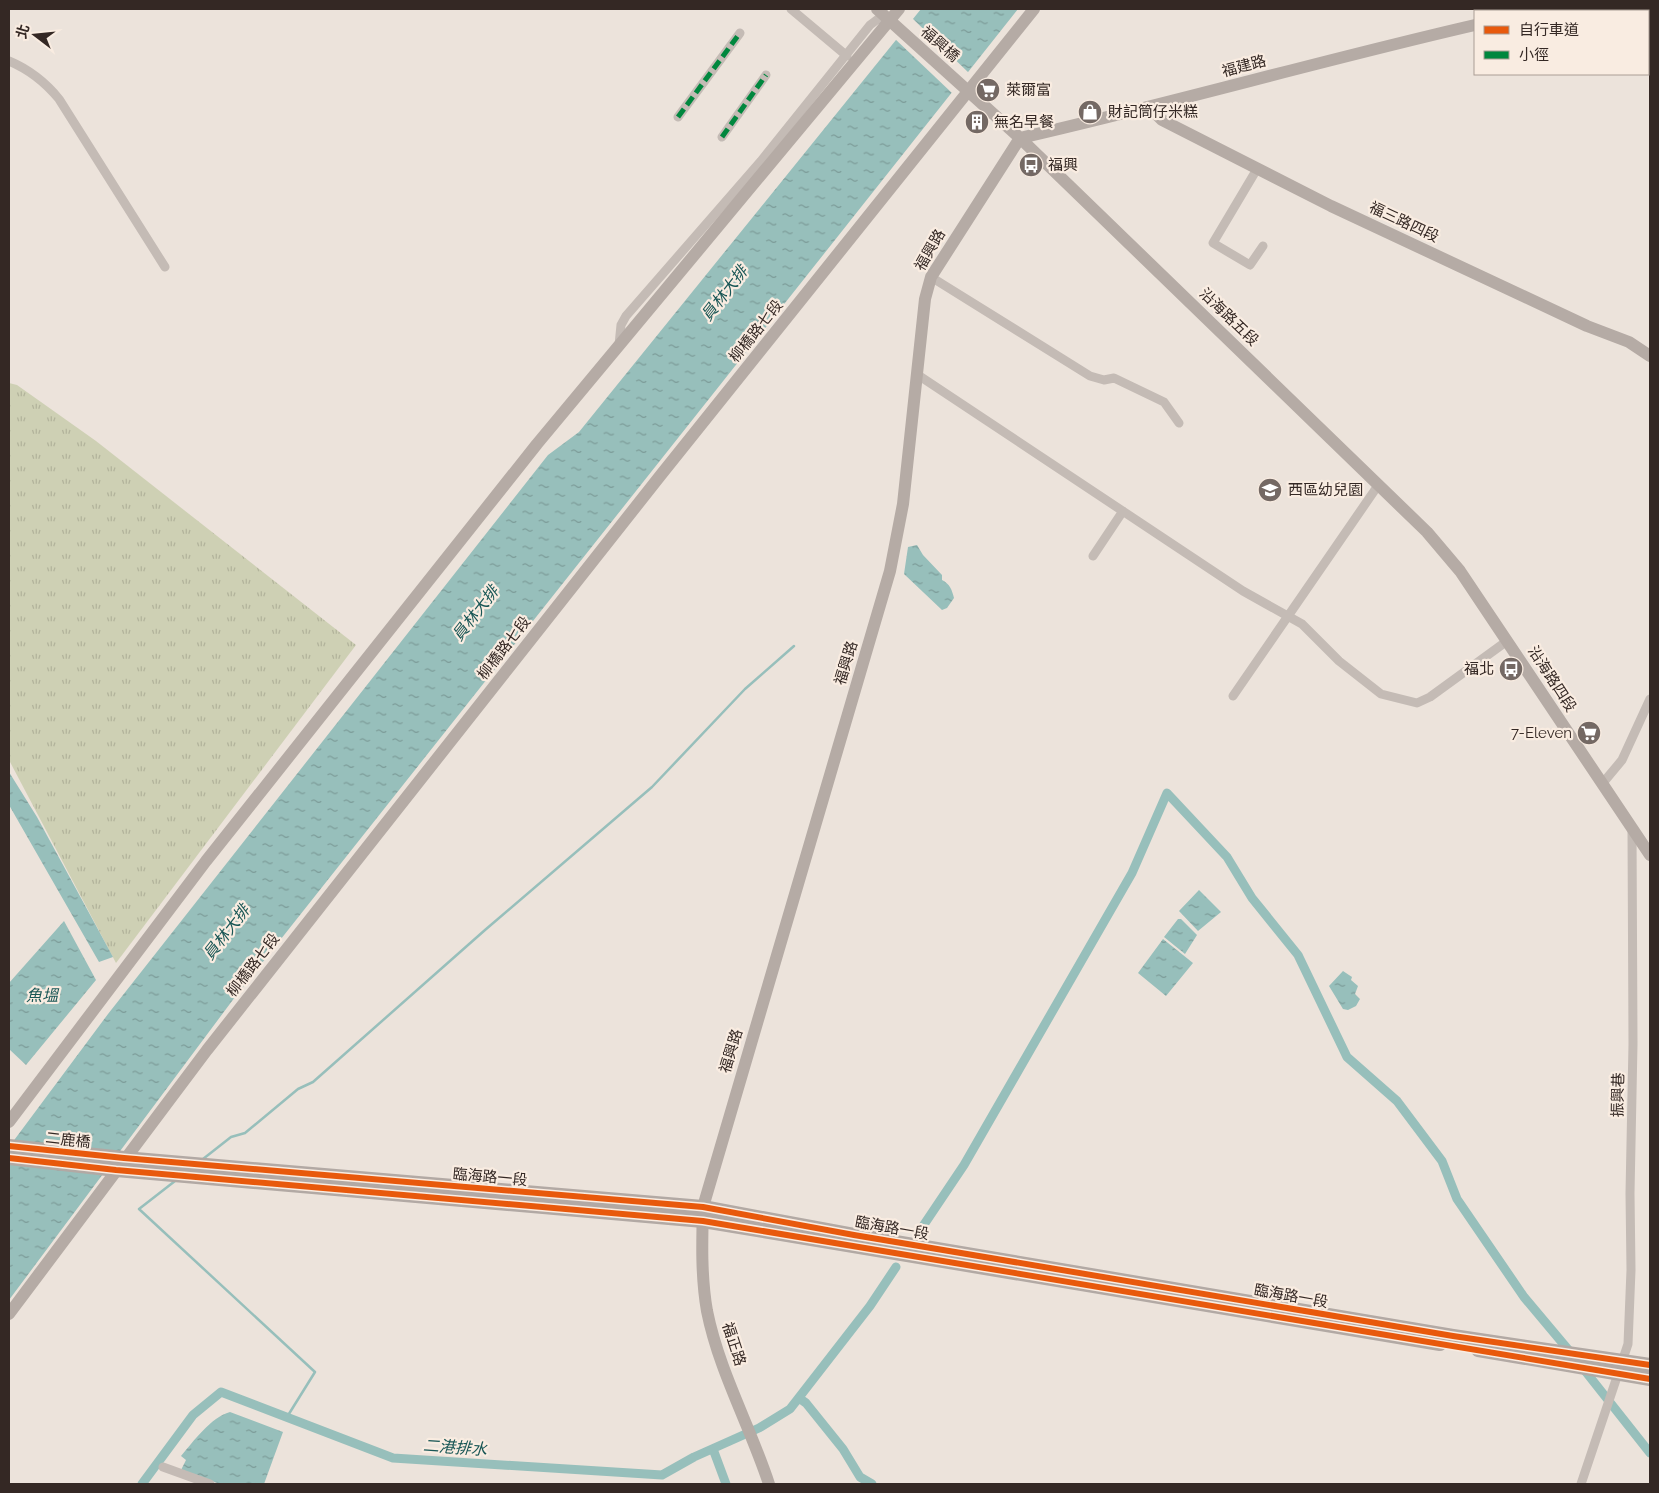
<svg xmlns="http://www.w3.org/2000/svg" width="1659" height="1493" font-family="Raleway,'Noto Sans TC',sans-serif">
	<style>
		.grass { fill: url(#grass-tufts) }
		.water { fill: url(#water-ripples) }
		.pier { fill: #ece3db }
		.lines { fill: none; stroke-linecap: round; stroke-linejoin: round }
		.stream { stroke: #97bfbb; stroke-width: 2.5 }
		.canal { stroke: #97bfbb; stroke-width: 9 }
		.street { stroke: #c4bbb5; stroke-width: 9 }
		.secondary { stroke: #b5aba5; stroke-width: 12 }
		.primary { stroke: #b2a9a4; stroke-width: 14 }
		.quiet { stroke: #00873e; stroke-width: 5; stroke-dasharray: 10 5; stroke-linecap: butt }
		.cycleway-casing { stroke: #f9ece1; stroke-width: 9 }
		.cycleway { stroke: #e8590c; stroke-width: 6 }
		.labels { text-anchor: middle; stroke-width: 4.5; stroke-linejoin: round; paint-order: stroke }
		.street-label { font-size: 15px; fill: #342824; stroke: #f9ece1 }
		.poi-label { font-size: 15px; fill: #342824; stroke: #f9ece1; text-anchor: start }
		.water-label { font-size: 16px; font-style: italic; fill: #185655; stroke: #f9ece1 }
	</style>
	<defs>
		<pattern id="grass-tufts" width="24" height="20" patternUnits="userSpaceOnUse" patternTransform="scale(1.25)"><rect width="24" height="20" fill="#ced0b4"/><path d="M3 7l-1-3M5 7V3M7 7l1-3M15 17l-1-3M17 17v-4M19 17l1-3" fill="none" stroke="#b2b39b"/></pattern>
		<pattern id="water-ripples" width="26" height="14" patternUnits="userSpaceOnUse" patternTransform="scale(1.25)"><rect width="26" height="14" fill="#97bfbb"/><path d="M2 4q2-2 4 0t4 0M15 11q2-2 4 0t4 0" fill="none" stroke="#7c9b98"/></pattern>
	</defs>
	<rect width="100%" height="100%" fill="#ece3db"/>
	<path class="grass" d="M9,383L17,385L96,441L356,645L116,963L9,760Z"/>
	<path class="water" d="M921,9H1018L235,997L9,1300V1147L108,1014L548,455L579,432Z
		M917,545L923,555L942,575V580C950,584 952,590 954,598L947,608L942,610L904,574L908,547Z
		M9,772L37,817L113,957L99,962L9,805Z
		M1199,890L1221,912L1198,931L1179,911Z
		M1178,919H1181L1197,935L1185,954L1164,937Z
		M64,921L96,980L26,1065L9,1049V983Z
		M1163,939L1193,963L1166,996L1138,973Z
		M1343,971L1352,977L1351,980L1358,986L1355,994L1360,999L1356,1006L1348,1010L1343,1009L1329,986Z
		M230,1412L283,1432L264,1484H220L181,1470L186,1460L181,1456C193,1442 211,1417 230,1412Z"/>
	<path class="pier" d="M911,17L970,74L953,94L894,38Z"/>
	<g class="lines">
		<path class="stream" d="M203,1159L231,1137L245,1133L298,1089L313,1082L485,930L652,787L745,689L794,646
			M175,1181L139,1209L315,1372L287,1417"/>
		<path class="canal" d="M917,1235L964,1165L1132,873L1167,793L1227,857L1252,898L1298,955L1347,1057L1397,1101L1442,1161L1457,1199L1524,1297L1571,1353
			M1582,1367L1650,1453
			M799,1398L806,1403L843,1449L860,1477L872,1484
			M713,1449L726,1484
			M142,1484L193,1415L221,1392L393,1458L662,1475L694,1457L759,1428L790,1409L870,1306L896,1267"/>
		<path class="street" d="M791,9L847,56
			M9,61C28,69 46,83 59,99L165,267
			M678,117L740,33
			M722,137L766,75
			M1257,169L1213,243L1250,265L1263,246
			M931,277L1090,376L1104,380L1114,378L1164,402L1179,423
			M619,345L621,325L626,316L761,161L870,25L878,19L889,21
			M918,375L1243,591L1302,624L1339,661L1381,694L1417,703L1430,697L1507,641
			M1093,556L1123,511
			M1233,696L1379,484
			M1602,784L1622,760L1650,699
			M163,1467L210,1484
			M1581,1484L1628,1344L1631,1270L1630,1193L1633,1044L1632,830"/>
		<path class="secondary" d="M877,9L1020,138L1427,532L1460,571L1650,855
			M1534,11L1545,9
			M1150,108L1162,120L1331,206L1587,326L1629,342L1650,356
			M9,1122L206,861L537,444L899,9
			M9,1314L207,1050L660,476L1034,9
			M769,1484C750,1426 719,1371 707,1311C701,1277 702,1241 703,1207L890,571L903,504L925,299L931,277L1020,138C1173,103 1323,60 1475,25"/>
		<path class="primary" d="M9,1146L124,1158L703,1207L854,1235L1453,1336L1650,1365
			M9,1158L116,1170L703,1221L1440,1344
			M1478,1350L1650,1379"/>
		<path class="quiet" d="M678,117L740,33
			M722,137L766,75"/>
		<g class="cycleway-casing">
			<path id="cycleway" d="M9,1146L124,1158L703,1207L854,1235L1453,1336L1650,1365
				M9,1158L116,1170L703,1221L1650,1379"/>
		</g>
		<use href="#cycleway" class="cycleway"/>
	</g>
	<defs>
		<g id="supermarket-disc" transform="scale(1.25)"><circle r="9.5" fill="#746964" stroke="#f9ece1"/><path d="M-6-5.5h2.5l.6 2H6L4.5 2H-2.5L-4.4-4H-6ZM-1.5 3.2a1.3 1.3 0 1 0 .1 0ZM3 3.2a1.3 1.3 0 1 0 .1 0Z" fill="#fff"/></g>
		<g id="shop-disc" transform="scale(1.25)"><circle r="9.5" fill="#746964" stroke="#f9ece1"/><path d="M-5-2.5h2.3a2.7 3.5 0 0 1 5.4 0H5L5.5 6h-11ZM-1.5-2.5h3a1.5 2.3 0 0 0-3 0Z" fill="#fff"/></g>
		<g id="building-disc" transform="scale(1.25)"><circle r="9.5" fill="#746964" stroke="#f9ece1"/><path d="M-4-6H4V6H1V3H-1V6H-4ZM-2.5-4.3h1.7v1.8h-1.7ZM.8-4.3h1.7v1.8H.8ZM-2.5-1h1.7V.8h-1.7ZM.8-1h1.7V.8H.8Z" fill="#fff"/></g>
		<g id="bus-disc" transform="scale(1.25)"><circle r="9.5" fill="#746964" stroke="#f9ece1"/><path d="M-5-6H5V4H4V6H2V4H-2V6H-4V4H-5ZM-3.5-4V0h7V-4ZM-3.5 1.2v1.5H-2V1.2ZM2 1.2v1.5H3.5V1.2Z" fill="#fff"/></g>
		<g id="school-disc" transform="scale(1.25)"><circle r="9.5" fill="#746964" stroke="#f9ece1"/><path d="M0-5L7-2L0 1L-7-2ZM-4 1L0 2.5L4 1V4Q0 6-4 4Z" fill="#fff"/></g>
	</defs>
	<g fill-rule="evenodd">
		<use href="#supermarket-disc" x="988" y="90"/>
		<use href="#shop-disc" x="1090" y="112"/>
		<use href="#building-disc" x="977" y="122"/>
		<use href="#bus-disc" x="1031" y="165"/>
		<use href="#school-disc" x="1270" y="490"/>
		<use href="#bus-disc" x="1511" y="669"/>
		<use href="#supermarket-disc" x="1589" y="733"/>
	</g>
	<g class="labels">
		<g class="street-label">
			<text transform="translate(940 44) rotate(41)" y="5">福興橋</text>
			<text transform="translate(1244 66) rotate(-15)" y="5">福建路</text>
			<text transform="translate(1404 222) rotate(25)" y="5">福三路四段</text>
			<text transform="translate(930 250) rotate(-60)" y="5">福興路</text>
			<text transform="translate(1229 317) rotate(44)" y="5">沿海路五段</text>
			<text transform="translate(756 331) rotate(-51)" y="5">柳橋路七段</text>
			<text transform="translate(504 648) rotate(-52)" y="5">柳橋路七段</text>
			<text transform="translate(846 663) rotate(-73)" y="5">福興路</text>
			<text transform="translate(1552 679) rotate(57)" y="5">沿海路四段</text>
			<text transform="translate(253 965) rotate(-52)" y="5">柳橋路七段</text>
			<text transform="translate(731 1051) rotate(-73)" y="5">福興路</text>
			<text transform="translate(1618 1095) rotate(-89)" y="5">振興巷</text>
			<text transform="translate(68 1140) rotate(6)" y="5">二鹿橋</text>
			<text transform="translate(490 1177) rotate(5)" y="5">臨海路一段</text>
			<text transform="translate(892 1228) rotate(10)" y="5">臨海路一段</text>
			<text transform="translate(1291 1296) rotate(10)" y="5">臨海路一段</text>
			<text transform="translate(734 1344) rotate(72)" y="5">福正路</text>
		</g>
		<g class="poi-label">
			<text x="1006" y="95">萊爾富</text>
			<text x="1108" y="117">財記筒仔米糕</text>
			<text x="994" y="127">無名早餐</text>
			<text x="1048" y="170">福興</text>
			<text x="1288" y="495">西區幼兒園</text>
			<text x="1494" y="674" text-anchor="end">福北</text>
			<text x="1572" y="738" text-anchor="end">7-Eleven</text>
		</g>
		<g class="water-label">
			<text transform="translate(724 293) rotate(-52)" y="6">員林大排</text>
			<text transform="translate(475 613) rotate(-52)" y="6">員林大排</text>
			<text transform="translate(226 932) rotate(-52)" y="6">員林大排</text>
			<text x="42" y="1001">魚塭</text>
			<text transform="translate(455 1447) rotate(4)" y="6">二港排水</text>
		</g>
	</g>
	<rect width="1659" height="1493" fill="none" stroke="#342824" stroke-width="20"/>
	<rect x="1474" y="10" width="175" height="65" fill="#f9ece1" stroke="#aa9e95"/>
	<rect x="1484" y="26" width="25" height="8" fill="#e8590c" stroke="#aa9e95"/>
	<text x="1519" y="35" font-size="15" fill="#342824">自行車道</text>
	<rect x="1484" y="51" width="25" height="8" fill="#00873e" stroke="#aa9e95"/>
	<text x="1519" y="60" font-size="15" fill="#342824">小徑</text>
	<g transform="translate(35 35) rotate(286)" stroke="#f9ece1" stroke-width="4" paint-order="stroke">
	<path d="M0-4L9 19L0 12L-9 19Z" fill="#342824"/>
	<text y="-8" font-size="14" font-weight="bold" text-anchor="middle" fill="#342824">北</text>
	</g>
</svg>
